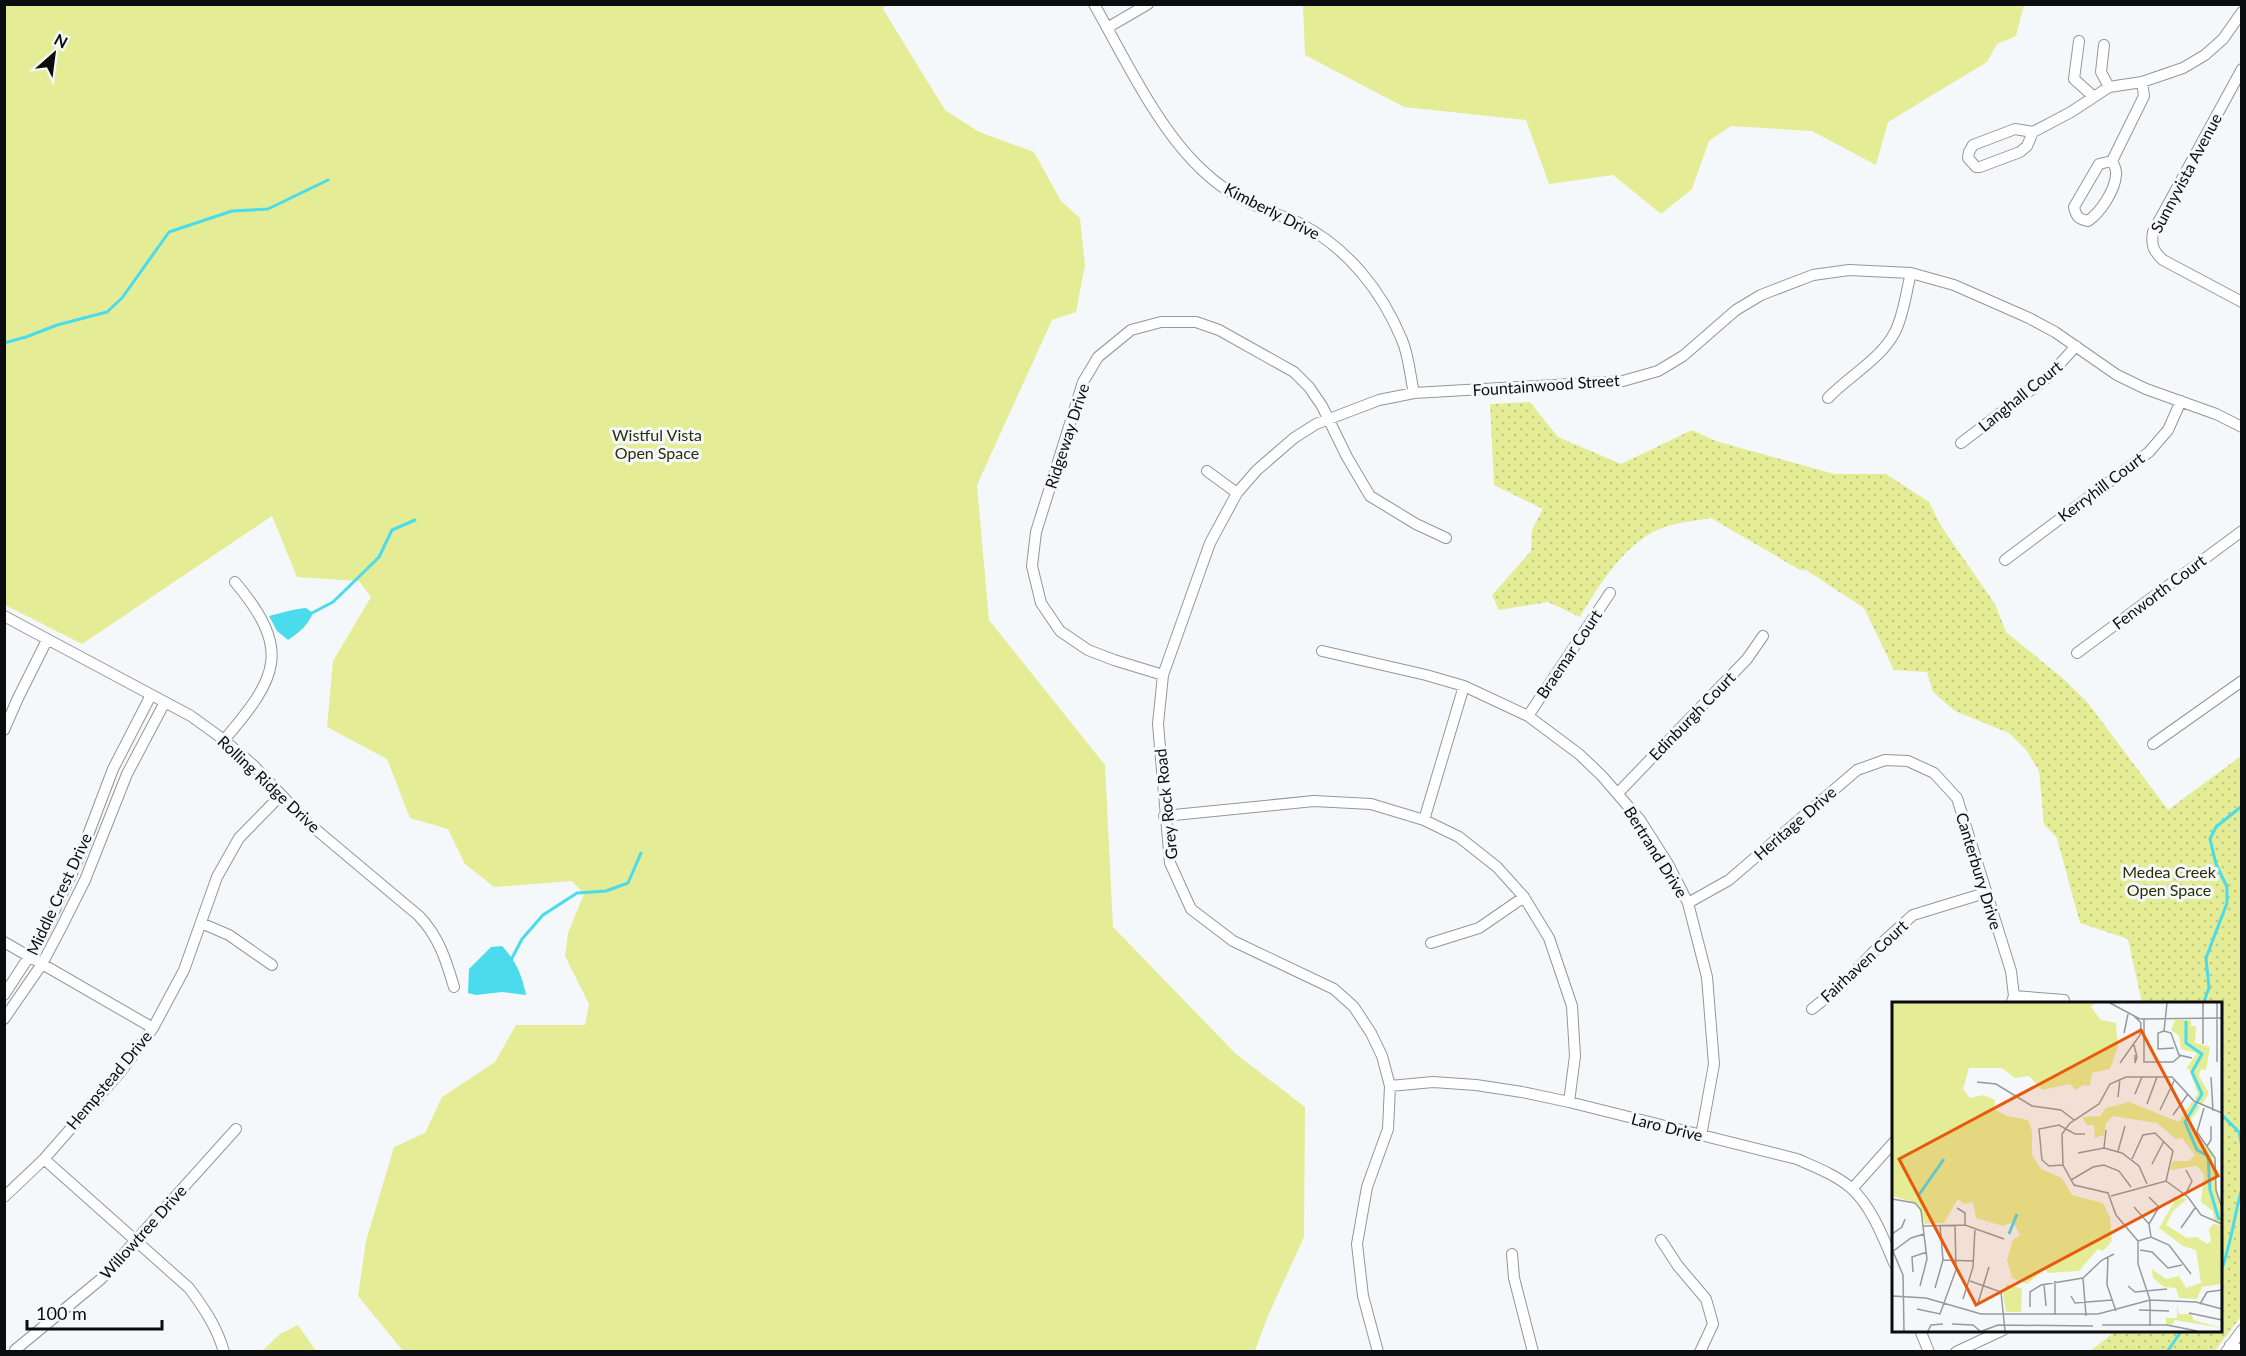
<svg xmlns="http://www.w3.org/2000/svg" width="2246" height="1356" font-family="Lato,sans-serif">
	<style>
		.grass { fill: url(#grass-dots) }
		.park { fill: #e4ed95 }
		.water { fill: #4adbec }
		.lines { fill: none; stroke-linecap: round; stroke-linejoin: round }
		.stream { stroke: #4adbec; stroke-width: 3 }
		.street-casing { stroke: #93979a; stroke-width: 12 }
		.street { stroke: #fff; stroke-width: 10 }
		.labels { text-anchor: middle; stroke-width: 6; stroke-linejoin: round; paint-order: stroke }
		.street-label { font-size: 16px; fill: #0a0c0d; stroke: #f4f8fb }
		.park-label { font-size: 16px; fill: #2b2e03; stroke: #f4f8fb }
		.inset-river { fill: none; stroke: #4adbec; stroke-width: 3 }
		.inset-road { fill: none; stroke: #969a9c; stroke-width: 1.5 }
		.view { fill: #e8590c; fill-opacity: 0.15; stroke: #e8590c; stroke-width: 3 }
		.inset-edge { fill: none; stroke: #0a0c0d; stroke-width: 3 }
	</style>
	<defs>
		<pattern id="grass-dots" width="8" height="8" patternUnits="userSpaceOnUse" patternTransform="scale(1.5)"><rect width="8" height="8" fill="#e4ed95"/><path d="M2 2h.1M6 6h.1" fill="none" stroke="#c2ca7f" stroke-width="1.8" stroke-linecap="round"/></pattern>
	</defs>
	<rect width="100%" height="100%" fill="#f4f8fb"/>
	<path class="grass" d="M1530,402L1558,437L1621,464L1692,430L1716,441L1834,474H1886L1929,502L1941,526L1995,604L2006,632L2066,681L2088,703L2168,810L2241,756L2242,1315L2215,1351H2090L2116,1331L2220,1330V1004L2142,1003L2128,939L2080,923L2057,838L2044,824L2039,771L2027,751L2009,733L1955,711L1933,692L1927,672L1894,670L1864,608L1806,570H1800L1711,518C1696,521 1679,522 1665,527C1627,539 1599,585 1580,617L1548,602L1499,610L1492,595L1531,551L1532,530L1543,509L1494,485L1490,404Z"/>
	<path class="park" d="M4,5H886L883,9L945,110L979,132L1034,152L1061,201L1080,218L1085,265L1076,312L1052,320L977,485L989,620L1105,765L1113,927L1236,1054L1305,1107L1304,1237L1267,1318L1255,1351H403L358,1296L366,1241L394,1147L425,1133L442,1097L495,1062L516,1025H585L589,1004L565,956L568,933L584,894L572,881L494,887L465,864L448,829L410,818L387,759L327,727L333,661L371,597L359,581L297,577L272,516L82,644L5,605Z
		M1303,5V4L2024,5L2016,36L1997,44L1987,62L1888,122L1876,165L1812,131L1731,126L1709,141L1692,189L1661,214L1613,175L1549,184L1526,120L1404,107L1305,55Z
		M298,1325L316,1351H262L280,1334Z"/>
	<path class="water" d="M306,608L313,613C307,626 300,632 288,640L277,631L269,616C281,613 293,609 306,608Z
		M502,946C516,961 522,975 526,995L502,992L476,995L468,993L469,969L491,947Z"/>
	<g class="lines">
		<path class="stream" d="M4,343L26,337L57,325L107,312L122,298L169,232L232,211L268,209L328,180
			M310,614L333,602L371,565L379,557L392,530L415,520
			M511,960L522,939L543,915L577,893L606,891L628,883L641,853
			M2203,1004L2209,988L2206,958L2227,903V887L2216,864L2210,839L2216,827L2242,806
			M2220,1113L2239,1132L2242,1147
			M2220,1274C2231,1246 2234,1216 2242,1188
			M2167,1352L2182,1330"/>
		<g class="street-casing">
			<path id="street" d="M1094,4C1124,57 1157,127 1200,168C1217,185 1239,199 1261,208C1273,214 1287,217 1299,223C1347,247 1382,291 1402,340C1409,356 1410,376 1414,393
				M1107,28L1148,4
				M2079,41L2074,79L2094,97
				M2104,45L2101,72L2109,87
				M2242,69L2153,232C2151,245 2153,251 2163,260L2242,302
				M2033,132L2027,146L2020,152L1980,167H1976L1968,158L1969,152L1973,145L2015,129L2033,132L2071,112L2109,87L2142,82L2183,68L2205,55L2223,39L2242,12
				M2112,161L2099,164L2074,207C2076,216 2078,219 2088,221C2101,212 2115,190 2116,175C2117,170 2114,165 2112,161L2144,96L2142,82
				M1828,398C1849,376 1881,359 1895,332C1904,314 1906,292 1911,273
				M1961,443L2048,377L2076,346
				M1207,471L1237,493
				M2005,560L2149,452L2168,430L2181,401
				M4,616L191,716L224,740L253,765L307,822L419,916C439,937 446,960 454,987
				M1322,651L1426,675L1464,686L1528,716L1579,754L1602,776L1640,820L1668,864L1688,903L1707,977L1714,1064L1701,1136
				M2077,653L2242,531
				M1163,675L1114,660L1088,650L1060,631L1041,603L1032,566L1036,532L1083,382L1098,357L1131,330L1161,322H1196L1219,330L1294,372L1309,387L1322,406L1347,457L1370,496L1416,524L1446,538
				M1528,716L1610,593
				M4,730L18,698L47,640
				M224,740C278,677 292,650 235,582
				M2153,744L2242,681
				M1618,793L1747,659L1763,636
				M1164,816L1314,801L1371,804L1424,820L1459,837L1497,867L1524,897L1549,938L1572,1006L1575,1056L1569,1102
				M1424,820L1464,686
				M1688,903L1729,880L1857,770L1885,760L1908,761L1934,773L1957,798L2011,971L2014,996L2011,1004
				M201,923L229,935L272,965
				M4,942L153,1028
				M1431,943L1479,928L1524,897
				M4,995L43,935L80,856L113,769L151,695
				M2014,996L2064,1000
				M1812,1009L1842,985L1883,942L1913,915L1985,893
				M4,1019L42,964L61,928L85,880L127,774L165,702
				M1390,1086L1433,1082L1476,1085L1522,1092L1569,1102L1797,1159C1815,1167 1834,1174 1850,1187C1871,1205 1884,1239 1894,1263
				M44,1159L189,1288C204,1308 217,1327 224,1352
				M1852,1189L1894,1142
				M4,1197L44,1159L122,1070L153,1028L184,970L217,877L239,838L281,795
				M1661,1240L1678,1266L1706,1299L1713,1324L1700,1352
				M1512,1254L1514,1278L1533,1352
				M1920,1330L1929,1352
				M2230,1345L2242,1351
				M15,1350L101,1279L236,1129
				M1378,1352L1363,1296L1357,1244L1367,1187L1388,1129L1390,1086L1382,1056L1371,1033L1354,1007L1334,989L1233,941L1191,909L1170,863L1158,724L1163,675L1210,543L1237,493L1257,470L1294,438L1316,424L1379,400L1414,393L1623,381L1658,371L1683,356L1736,310L1761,295L1813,275L1849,270L1911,273L1954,285L2029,318L2055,332L2117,375L2146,389L2216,414L2242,427
				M1956,1352L2003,1330
				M2226,1352L2242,1330"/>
		</g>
		<use href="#street" class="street"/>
	</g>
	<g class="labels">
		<g class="street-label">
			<text transform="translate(2186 173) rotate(-62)" y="6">Sunnyvista Avenue</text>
			<text transform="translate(1272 211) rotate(27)" y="6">Kimberly Drive</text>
			<text transform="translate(1546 385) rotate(-4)" y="6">Fountainwood Street</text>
			<text transform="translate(2020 396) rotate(-39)" y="6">Langhall Court</text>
			<text transform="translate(1067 436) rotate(-72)" y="6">Ridgeway Drive</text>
			<text transform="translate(2101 487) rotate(-37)" y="6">Kerryhill Court</text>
			<text transform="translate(2159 592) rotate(-37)" y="6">Fenworth Court</text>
			<text transform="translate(1569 654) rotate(-56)" y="6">Braemar Court</text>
			<text transform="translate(1692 716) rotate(-46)" y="6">Edinburgh Court</text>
			<text transform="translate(269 784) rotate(43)" y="6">Rolling Ridge Drive</text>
			<text transform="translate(1166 804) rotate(-96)" y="6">Grey Rock Road</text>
			<text transform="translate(1795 823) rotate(-41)" y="6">Heritage Drive</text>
			<text transform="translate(1656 852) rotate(58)" y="6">Bertrand Drive</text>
			<text transform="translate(1979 871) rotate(73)" y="6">Canterbury Drive</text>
			<text transform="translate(59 894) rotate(-65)" y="6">Middle Crest Drive</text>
			<text transform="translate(1864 961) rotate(-43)" y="6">Fairhaven Court</text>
			<text transform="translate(109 1080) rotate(-50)" y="6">Hempstead Drive</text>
			<text transform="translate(1667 1127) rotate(14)" y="6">Laro Drive</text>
			<text transform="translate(143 1232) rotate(-48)" y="6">Willowtree Drive</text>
		</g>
		<g class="park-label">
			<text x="657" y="441">Wistful Vista<tspan x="657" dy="18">Open Space</tspan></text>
			<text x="2169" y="878">Medea Creek<tspan x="2169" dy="18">Open Space</tspan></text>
		</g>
	</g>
	<g transform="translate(1892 1002)">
		<rect width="330" height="330" fill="#f4f8fb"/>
		<path d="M297,67L308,68L307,74L317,91L310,102L302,96L306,93ZM300,99L308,105L298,119L306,136L320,152L330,220L322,219L321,209L309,200L312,173L305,164L278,168L281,159H297L303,153L290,136L284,137L265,121L221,114L214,121L212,133L203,136L202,123H195L190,115L208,114L214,106L237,100L287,120ZM285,195L295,197L281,209L274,223L295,236L305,235L315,242L319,239L330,257V282L310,285L305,297L287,296L284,286L272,285L261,276L260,267L274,277L287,274L294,286L309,281L304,248L291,244L267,226Z" fill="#e4ed95"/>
		<path d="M0,1H203L199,5L209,18L224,21L226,45L218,67L200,71L198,84L191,83L184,88L178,82L150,88L137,74L123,76L110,66H77L71,87L78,96L92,93L103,98L102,107L115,114L136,118L140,129V153L149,167L170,176L180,193L211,201L218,215L220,239L211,249L206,247L187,269L156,271L153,267L135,282L120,276L115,258L121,238L128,233L121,220L111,224L84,216L81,200L72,202L66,197L52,221L33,222L25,201L0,194ZM283,18H299V24H304L303,41L318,45L314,68L294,67L305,51L289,47L287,34L279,28ZM321,222L330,223V257L319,239L317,227ZM115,282L130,287L129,310H114L111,291ZM285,303L287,312H300L301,318L330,326L283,318L280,323L274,322V316H285Z" fill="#e4ed95"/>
		<path class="inset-river" d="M294,19V41L310,52L300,70L310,92L293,120L305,148L316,154L318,188L327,218M26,194L52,157M117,232L125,212"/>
		<path class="inset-road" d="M218,1L248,17L330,16M275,1L272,29L279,31L287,53L300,56M252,16V60H281L288,54M234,22L232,31L236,12M272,29L266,31V47L282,46M311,42V1M242,43L245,55L243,61V53M233,54L228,61L248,33L249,21L242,14M325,60V1M319,75L321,109M85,80L104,82L140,104L169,108L182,118M243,92L250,75M226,95L228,77M255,102L265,75M312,106L305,130L323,156L324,188L330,206M268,108L283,77M281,113L296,92M315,144L319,138V124M212,146L214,128M226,149L233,124M186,151L212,146L230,151L247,164L255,182M240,157L251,133L263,131L281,149L274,179M260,162L272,139M171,163L157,164L150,158L147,127L167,123L183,132H193M179,178L201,165L212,163L227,169L239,185M293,193L300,179L294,168M219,194L274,179L296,195L309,213L330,222M257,195L267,205L257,222M0,197L23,201L29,208L35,257L28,284M242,205L257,222L259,235M65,206L73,211V223M31,224L73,223L112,237M289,226L303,206M0,232L10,225L13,217M246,239L259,235L277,243L299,272M0,247L11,273L12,329M248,248L260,250L276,266L290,263M0,250L19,236L32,232M216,254L215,283L224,309M51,258L82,259M21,270L20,255L35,250M191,276L194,314M78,279L109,290L113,329M163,279V313M152,282L154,304M236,284L243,290L275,287M43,286L51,258L48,223M0,294L34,296L89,312H206L258,298L304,300L330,307M179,294L183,301L220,298M71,297L81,265L83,226M258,298L246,262V239L224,213L216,191L182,183L171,163L170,132L178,121L207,102L218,82L234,75H280L302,99L330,111M258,298V324M86,301L97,265M308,302L315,290L330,288M138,305V290L149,283L191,276L210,258L222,252M25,307L48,312L64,268L63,223M247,308L277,309M297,311L330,318M60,322L81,323L88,329M210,323H275L305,329M36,329L39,323L51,322M90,329L106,323L201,324"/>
		<path class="view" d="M249,28L326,174L84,303L7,157Z"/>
		<rect width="330" height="330" class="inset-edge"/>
	</g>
	<rect width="2246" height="1356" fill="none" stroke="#0a0c0d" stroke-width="12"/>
	<g transform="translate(54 54) rotate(28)" stroke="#f4f8fb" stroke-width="4.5" paint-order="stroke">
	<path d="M0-4.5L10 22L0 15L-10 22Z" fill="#0a0c0d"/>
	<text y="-9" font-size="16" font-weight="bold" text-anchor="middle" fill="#0a0c0d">N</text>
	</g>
	<path d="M27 1320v9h135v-9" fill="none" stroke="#0a0c0d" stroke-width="3"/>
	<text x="36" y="1320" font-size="18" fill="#0a0c0d" stroke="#f4f8fb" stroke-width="4.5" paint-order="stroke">100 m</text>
</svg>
